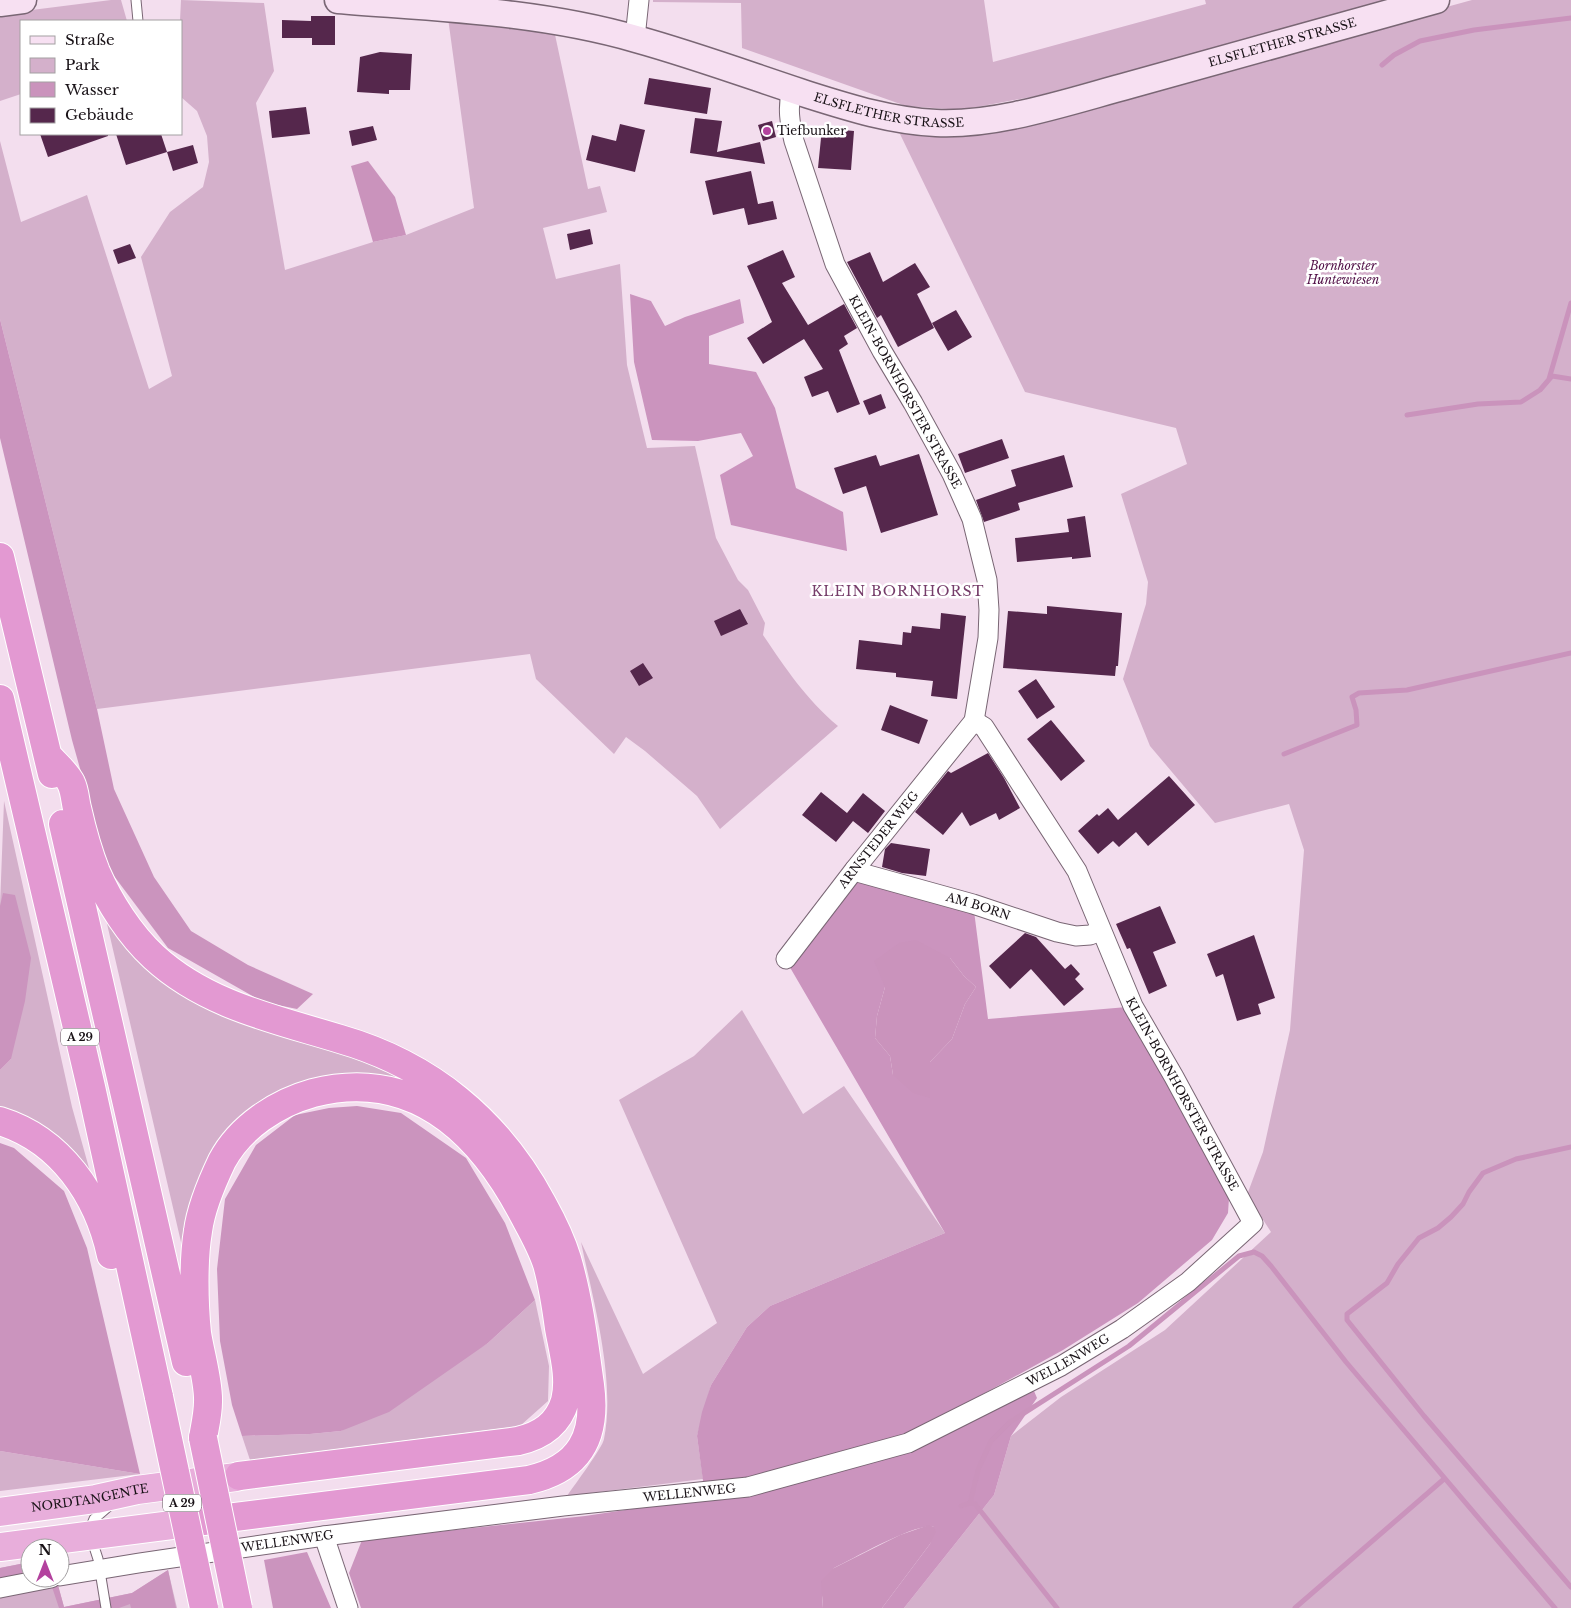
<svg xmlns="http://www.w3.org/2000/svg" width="1571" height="1608" font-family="'Libre Baskerville',serif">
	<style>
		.green { fill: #d4b0cb }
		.forest { fill: #cb94be; fill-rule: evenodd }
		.water { fill: #ca93bc }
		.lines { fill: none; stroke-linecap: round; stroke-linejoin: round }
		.stream { stroke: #ca93bc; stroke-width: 5 }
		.building { fill: #55274c }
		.service-casing { stroke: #796674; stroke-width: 11 }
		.minor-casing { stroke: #796674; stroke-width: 21 }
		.secondary-casing { stroke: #796674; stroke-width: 29 }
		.trunk-casing { stroke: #fff; stroke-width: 30 }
		.motorway-casing { stroke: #fff; stroke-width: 30 }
		.service { stroke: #fff; stroke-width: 9 }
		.minor { stroke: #fff; stroke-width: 19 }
		.secondary { stroke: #f7e0f2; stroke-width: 26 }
		.trunk { stroke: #e8aedb; stroke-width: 28 }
		.motorway { stroke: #e399d2; stroke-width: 28 }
		.motorway-bridge-casing { stroke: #fff; stroke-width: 30; stroke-linecap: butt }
		.motorway-bridge { stroke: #e399d2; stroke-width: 28 }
		.poi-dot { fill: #b3429e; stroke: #fff; stroke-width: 2 }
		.labels { text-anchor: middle; stroke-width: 5; stroke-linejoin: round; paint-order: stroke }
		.shield { fill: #fff; stroke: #5e595d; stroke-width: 1 }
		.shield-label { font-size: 11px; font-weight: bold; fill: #191217 }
		.street-label { font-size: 12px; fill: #191217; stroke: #fff }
		.poi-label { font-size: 12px; fill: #191217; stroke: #fff; text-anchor: start }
		.park-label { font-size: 12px; font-style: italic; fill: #511047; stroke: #fff }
		.neighbourhood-label { font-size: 14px; letter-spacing: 1px; fill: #763d6a; stroke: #fff }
	</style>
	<rect width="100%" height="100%" fill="#f3deee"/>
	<path class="green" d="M111,0H121L127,21H21V94L0,101V14Z
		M181,0L264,3L274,71L256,103L285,270L373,242L406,235L474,208L448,18L554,30L588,189L600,186L607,212L543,228L556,279L620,264L627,365L647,448L695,446L716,538L738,580L748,590L765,623L763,635C786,669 806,699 838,726L720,829L697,796L645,751L626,737L614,754L536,679L530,654L97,709L0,319V141L21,222L87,195L149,389L172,376L141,257L170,212L203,187L209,162L207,136L197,111L181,97V21H180Z
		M653,0H984L993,62L1206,4L1205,0H1392L1036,96L961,110L906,106L742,48L741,3L653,2Z
		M1472,0H1571V1608H904L994,1495L1011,1436L1061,1397L1165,1330L1271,1232L1247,1195L1263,1152L1290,1030L1304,850L1289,804L1215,823L1150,746L1123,679L1146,604L1148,582L1121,494L1187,464L1176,428L1025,392L900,134L965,133L1134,93Z
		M4,801L72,1107L94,1186L0,1110V1070L11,1059L0,906Z
		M101,898L169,980L335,1044L432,1092L356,1074L300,1086L240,1122L191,1285Z
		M742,1010L803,1114L844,1086L945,1233L770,1306L747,1327L711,1385L697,1436L703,1479L567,1496C573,1487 603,1447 604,1439C616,1380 593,1300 581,1242L643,1374L717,1323L619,1100L694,1056Z
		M535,1300L549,1366L548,1401L520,1426L250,1460L242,1436L310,1434L341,1431L488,1343Z
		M0,1451L140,1474L0,1491Z
		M30,1562V1578H56L64,1607L132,1593L168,1570L177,1608H0V1568Z"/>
	<path class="forest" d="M630,294L651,301L665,326L685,317L740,299L744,323L709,336V364L756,372L775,408L796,488L843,512L847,551L731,525L720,475L753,456L741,433L698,441L652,440L634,362Z
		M0,319L97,709L114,789L154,877L191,931L248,965L313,994L297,1009L263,1002L168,948L108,868L72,740L0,438Z
		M858,876L974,911L988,1019L1127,1007L1229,1198L1228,1213L1212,1240L1138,1303L1063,1350L905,1437L752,1480L713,1484L703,1481L697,1436L702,1412L711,1385L747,1327L770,1306L945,1233L788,964ZM950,958L964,976L976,987L965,1004L952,1039L930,1062L893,1075L890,1056L875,1038L877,1016L885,987Z
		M3,893L15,895L31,958L25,1001L11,1059L0,1070V906Z
		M357,1106L401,1113L466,1158L505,1223L535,1300L488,1343L389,1412L341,1431L310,1434L242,1436L232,1405L220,1341L217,1269L225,1199L256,1145L295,1115L329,1108Z
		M0,1143L14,1148L64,1191L87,1248L140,1474L0,1451Z
		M1034,1391L1037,1398L1011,1436L994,1495L904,1608H882L930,1544L934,1527C916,1522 853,1559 834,1568L822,1597L823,1608H361L349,1573L362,1540L585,1516L766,1489L908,1450Z
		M307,1552L331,1608H273L264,1560Z
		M30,1562V1578H56L64,1607L132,1593L168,1570L176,1608H131L130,1604L119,1608H59L51,1584L0,1596V1568Z"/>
	<path class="water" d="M368,161L395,197L406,235L373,242L351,166Z
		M916,940L950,958L964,976L976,987L965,1004L952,1039L930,1062V1098L913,1093L893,1075L890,1056L875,1038L877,1016L885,987L874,961L899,943Z
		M929,1525L934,1527L936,1532L930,1544L882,1608H823L821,1581L834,1568L900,1535Z"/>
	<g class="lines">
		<path class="stream" d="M1382,65L1394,55L1420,41L1474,30L1571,18
			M1549,379L1571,303
			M1407,415L1478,404L1521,402L1540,390L1552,376L1571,379
			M1284,754L1357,725L1356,710L1352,697L1359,693L1407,690L1571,653
			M1571,1147L1516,1159L1483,1173L1469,1192L1463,1204L1451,1217L1438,1228L1419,1238L1398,1264L1387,1283L1347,1314V1320L1424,1416L1571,1587
			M970,1503L975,1504L1057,1608
			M961,1506L970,1503L978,1470L991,1441L1010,1422L1129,1346L1239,1256L1254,1252L1262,1256L1271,1266L1346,1362L1555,1608
			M1295,1608L1444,1479"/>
	</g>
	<path class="building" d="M311,16H335V45H312V38H282V20L311,21Z
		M380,52L412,54L410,90H389V94L357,92L360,57Z
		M649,78L711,88L707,114L644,104Z
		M306,107L310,134L272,138L269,111Z
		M695,118L722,121L717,152L760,142L765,164L690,153Z
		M772,121L776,137L763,141L758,125Z
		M620,124L645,130L635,172L586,160L592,135L616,141Z
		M373,126L377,140L352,146L349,131Z
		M822,128L854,131L851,170L818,168Z
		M40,134H108V136L48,157Z
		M116,134H161L167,152L126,165Z
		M193,145L198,163L173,171L167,152Z
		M751,171L758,204L773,201L777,219L748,225L744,208L713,215L705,181Z
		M590,229L593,244L570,250L567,234Z
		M130,244L136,258L118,264L113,250Z
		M783,250L795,277L782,283L808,325L844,304L857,328L844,336L848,344L839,350L860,404L837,413L828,391L812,397L804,377L823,369L804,339L763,364L747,338L772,322L747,266Z
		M870,252L883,282L915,263L930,287L917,294L934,328L898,347L881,315L877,318L847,262Z
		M956,310L972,337L948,351L932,323Z
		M881,394L886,408L869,415L863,401Z
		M1002,439L1009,458L965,473L958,454Z
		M919,454L938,515L881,533L866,486L843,494L834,468L876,455L880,466Z
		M1064,455L1073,487L1018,503L1020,510L984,522L976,500L1016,486L1011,470Z
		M1085,516L1091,557L1072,559V557L1017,562L1015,538L1069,532L1067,519Z
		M1047,606L1122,613L1118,666H1116L1115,676L1003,668L1008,611L1047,614Z
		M740,609L748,624L721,636L714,621Z
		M941,613L966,616L957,699L931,696L933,681L896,677V673L856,669L859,640L902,645L903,632L911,633L912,626L940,629Z
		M643,663L653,678L639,686L630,671Z
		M1036,679L1055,707L1037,719L1018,691Z
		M890,705L928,720L919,744L881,730Z
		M1051,720L1085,761L1061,781L1027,739Z
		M988,753L1004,778L1020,808L999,820L996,813L970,826L962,812L943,835L915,812L948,771L951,773Z
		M1169,776L1195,805L1148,846L1136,832L1119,847L1113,841L1098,854L1078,831L1097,814L1099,816L1108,808L1118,820Z
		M821,792L847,813L863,793L885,811L868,833L853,821L836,842L802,815Z
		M891,843L930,849L926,876L902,873L882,867L885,849Z
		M1160,906L1176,943L1153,952L1167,986L1149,994L1130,948L1127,949L1116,924Z
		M1025,933L1036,937L1065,969L1071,964L1080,974L1075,979L1084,989L1064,1006L1031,969L1010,989L989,966Z
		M1254,935L1275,998L1258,1004L1261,1014L1237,1021L1223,974L1216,977L1207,954Z"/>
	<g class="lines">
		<g class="service-casing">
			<path id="service" d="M136,0L138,21
				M106,1608L98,1559L89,1531L94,1519L109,1506"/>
		</g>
		<g class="minor-casing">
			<g id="minor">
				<path d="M635,38L639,0"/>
				<path id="s1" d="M855,869L861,873L973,904L1057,932L1076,936L1090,935L1101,931"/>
				<path id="s2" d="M786,959L855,869L974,721L988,638L989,610L987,580L972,519L952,474L913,403L882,351L835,264L794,141C790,124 787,107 792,90"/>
				<path d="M324,1536L348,1608"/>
				<path id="s3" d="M60,1576L139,1563L324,1536L563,1506L748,1487L908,1443L1061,1366L1122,1329L1188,1282L1253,1223L1174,1077L1133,1006L1077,871L984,727L974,721"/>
				<path d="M0,1588L51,1578"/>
			</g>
		</g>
		<g class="secondary-casing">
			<g id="secondary">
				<path id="s4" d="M338,0C437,8 539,11 636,39C694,55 751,76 809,95C850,108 892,121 936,123C998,126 1070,101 1130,85C1232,57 1334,28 1436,0"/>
				<path d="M0,3L23,0"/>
			</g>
		</g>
		<g class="trunk-casing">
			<g id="trunk">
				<path id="s5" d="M0,1512L96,1499L137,1490L236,1477"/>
				<path d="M0,1547L203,1521"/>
			</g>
		</g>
		<g class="motorway-casing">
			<path id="motorway" d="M0,557L52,774
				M0,699L91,1087L159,1397
				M48,756C55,764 67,774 71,783C75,791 75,801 77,808C82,830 88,852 96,872C109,902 130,935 154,957C206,1005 275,1019 340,1039C430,1065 498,1121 542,1203C552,1221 561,1239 567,1259C579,1300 584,1343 590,1385C597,1436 581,1468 529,1480L203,1521
				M63,824L186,1362
				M0,1121C61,1140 98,1195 111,1255
				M203,1438C205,1426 208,1414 208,1402C209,1383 200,1353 197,1333C194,1304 193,1260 198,1231C201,1207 212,1182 222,1161C240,1127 277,1103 313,1093C411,1068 477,1128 521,1210C530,1227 541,1245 547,1264C553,1285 556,1306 559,1328C563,1351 571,1378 565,1401C558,1425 540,1436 518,1441L239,1476"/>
		</g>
		<use href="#service" class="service"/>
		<use href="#minor" class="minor"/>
		<use href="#secondary" class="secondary"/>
		<use href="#trunk" class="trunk"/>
		<use href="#motorway" class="motorway"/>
		<g class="motorway-bridge-casing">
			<path id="motorway-bridge" d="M159,1397L204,1608
				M203,1438L238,1608"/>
		</g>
		<use href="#motorway-bridge" class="motorway-bridge"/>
	</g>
	<circle class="poi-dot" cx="767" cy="131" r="5"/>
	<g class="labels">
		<g class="shield">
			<rect x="61" y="1028.5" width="38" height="17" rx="4"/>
			<rect x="163" y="1494.5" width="38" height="17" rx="4"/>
		</g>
		<g class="shield-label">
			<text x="80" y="1041">A 29</text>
			<text x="182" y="1507">A 29</text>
		</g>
		<g class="street-label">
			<text dy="4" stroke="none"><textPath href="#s4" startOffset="970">ELSFLETHER STRASSE</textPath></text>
			<text dy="4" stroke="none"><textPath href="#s4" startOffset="565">ELSFLETHER STRASSE</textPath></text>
			<text transform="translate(905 392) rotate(61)" y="4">KLEIN-BORNHORSTER STRASSE</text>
			<text dy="4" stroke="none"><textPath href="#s2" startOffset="151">ARNSTEDER WEG</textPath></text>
			<text dy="4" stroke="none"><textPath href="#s1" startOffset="129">AM BORN</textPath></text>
			<text transform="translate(1182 1094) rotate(61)" y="4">KLEIN-BORNHORSTER STRASSE</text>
			<text dy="4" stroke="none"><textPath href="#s3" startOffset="1040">WELLENWEG</textPath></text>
			<text dy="4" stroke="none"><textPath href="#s3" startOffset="635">WELLENWEG</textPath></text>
			<text dy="4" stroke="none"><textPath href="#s5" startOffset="91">NORDTANGENTE</textPath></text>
			<text dy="4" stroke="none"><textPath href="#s3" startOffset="230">WELLENWEG</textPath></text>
		</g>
		<g class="poi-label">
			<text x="777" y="135">Tiefbunker</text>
		</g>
		<g class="park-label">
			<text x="1343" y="270">Bornhorster<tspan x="1343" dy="14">Huntewiesen</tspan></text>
		</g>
		<g class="neighbourhood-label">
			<text x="898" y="596">KLEIN BORNHORST</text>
		</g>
	</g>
	<rect x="20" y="20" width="162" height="115" fill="#ffffff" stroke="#a3a0a2"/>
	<rect x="30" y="36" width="25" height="8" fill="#f7e0f2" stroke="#a3a0a2"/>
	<text x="65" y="45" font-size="15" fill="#191217">Straße</text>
	<rect x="30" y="58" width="25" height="15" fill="#d4b0cb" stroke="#a3a0a2"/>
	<text x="65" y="70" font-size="15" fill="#191217">Park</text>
	<rect x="30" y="82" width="25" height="15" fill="#ca93bc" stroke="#a3a0a2"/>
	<text x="65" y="95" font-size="15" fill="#191217">Wasser</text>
	<rect x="30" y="108" width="25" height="15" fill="#55274c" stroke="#a3a0a2"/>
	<text x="65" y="120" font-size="15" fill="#191217">Gebäude</text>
	<g transform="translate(45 1563)"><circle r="24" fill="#ffffff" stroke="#a3a0a2"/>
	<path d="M0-4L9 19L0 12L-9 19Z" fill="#b3429e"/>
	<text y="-8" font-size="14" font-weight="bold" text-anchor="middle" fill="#191217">N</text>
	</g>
</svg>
